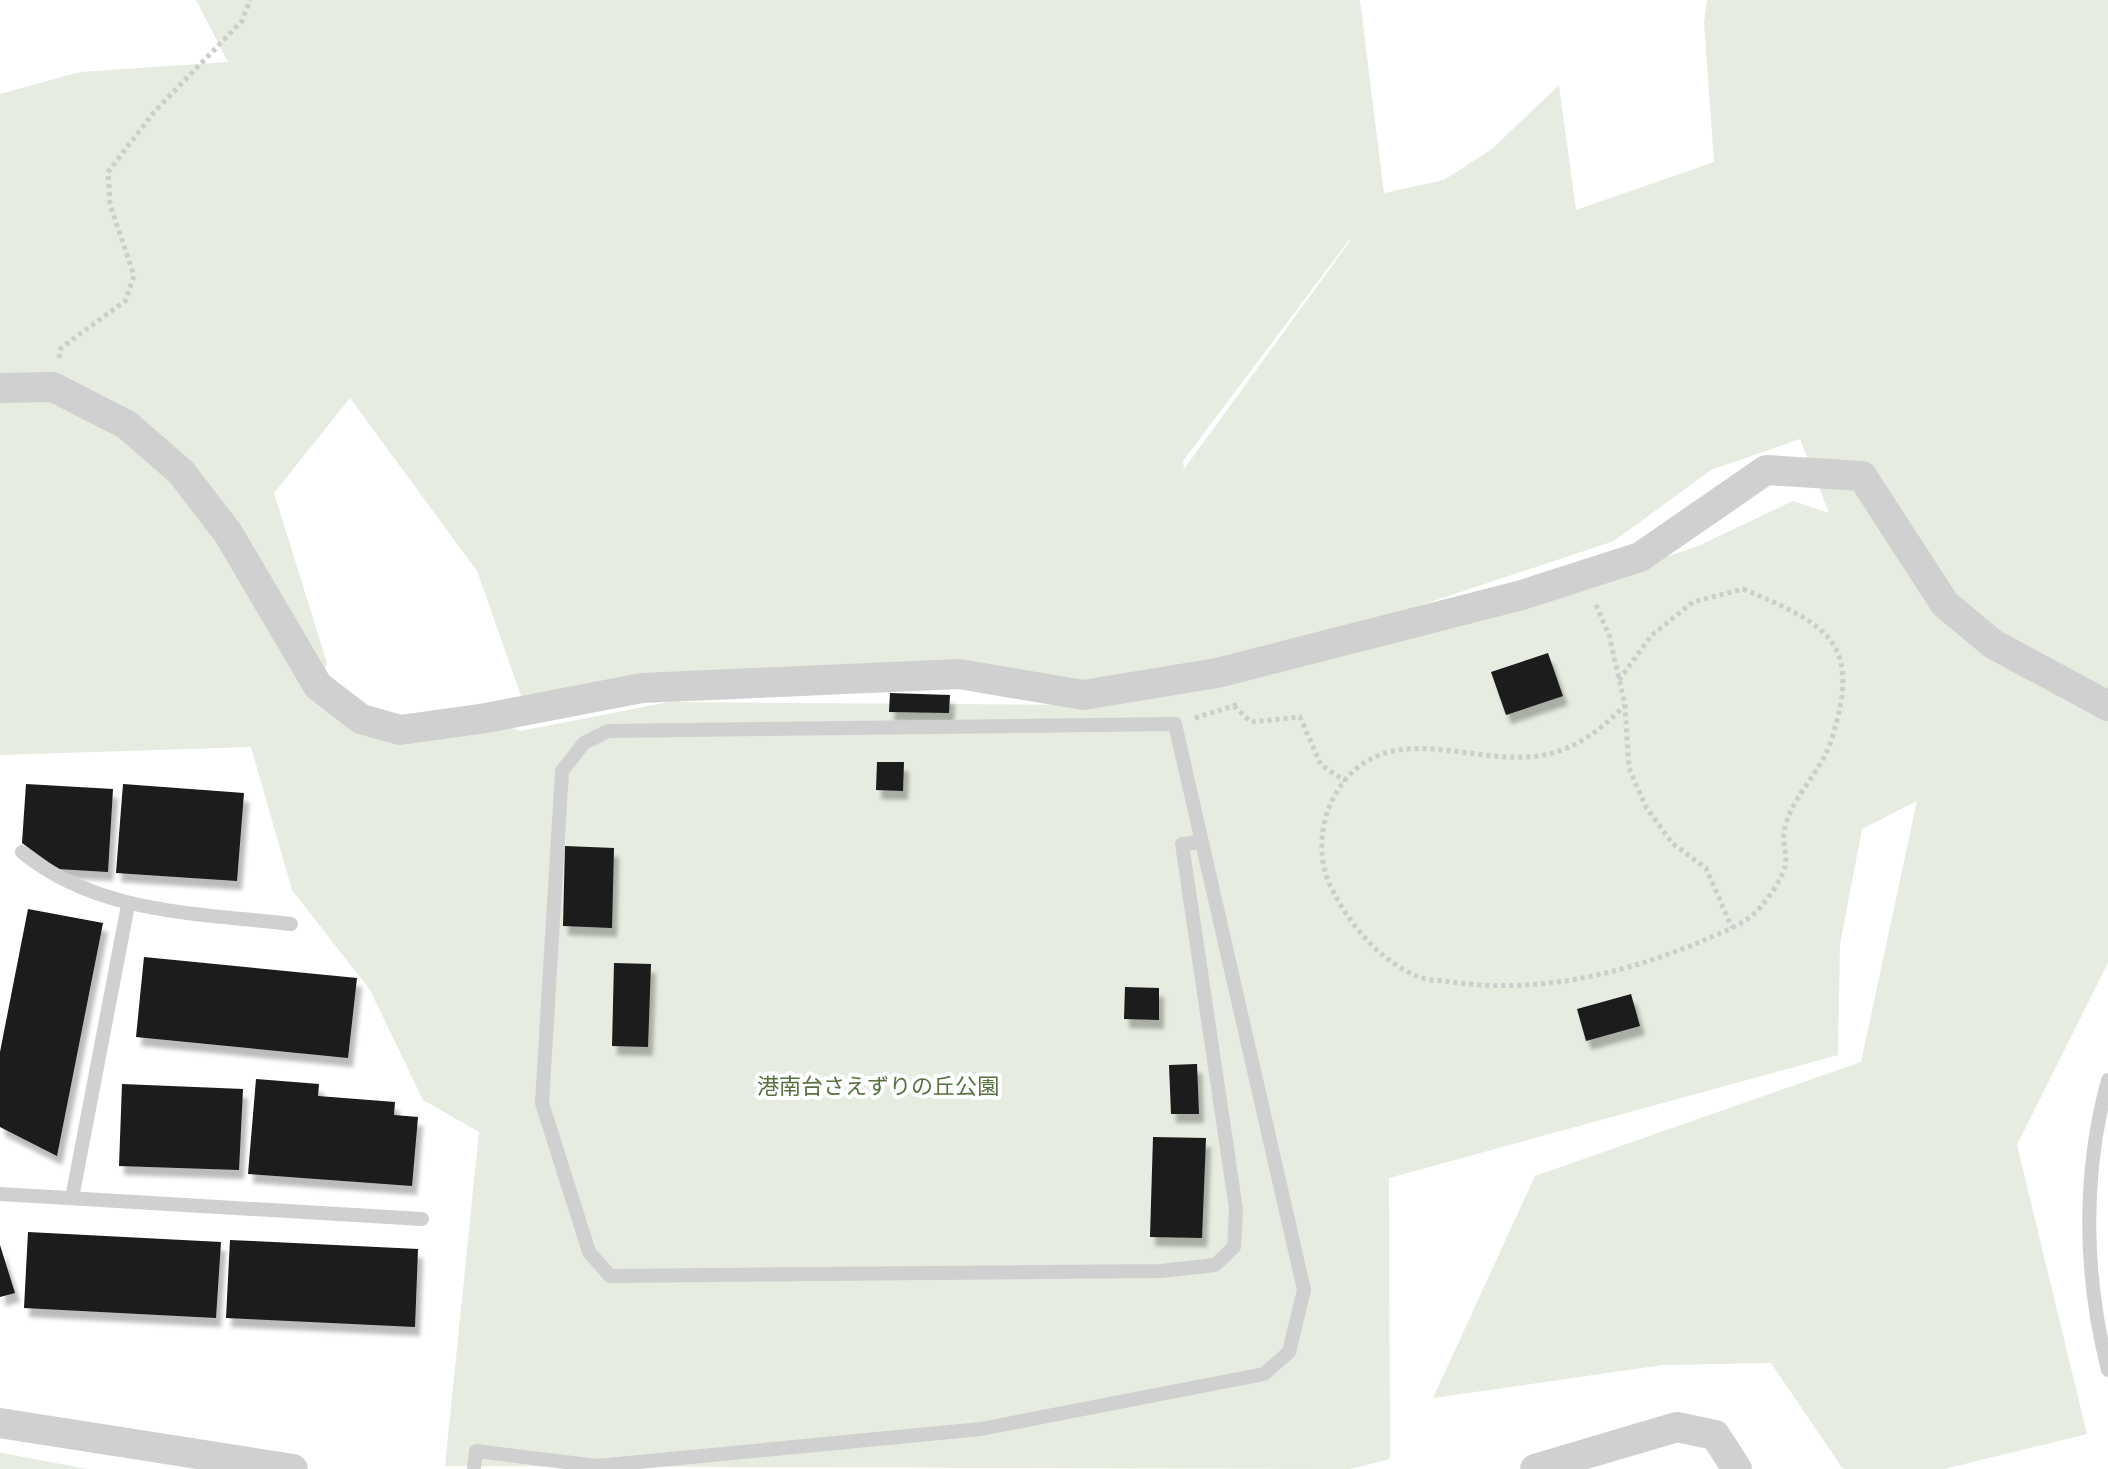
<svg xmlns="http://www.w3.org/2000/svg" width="2108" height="1469" font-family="'Golos Text','Noto Sans JP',sans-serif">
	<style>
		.green { fill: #e6ecdf; fill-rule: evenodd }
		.building { fill: #1a1a1a; filter: url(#shadow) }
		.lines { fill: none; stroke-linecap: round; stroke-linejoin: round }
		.path { stroke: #cdcdcd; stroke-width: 5; stroke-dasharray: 4 4; stroke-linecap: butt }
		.lane { stroke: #d0d0d0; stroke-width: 14 }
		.street { stroke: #d0d0d0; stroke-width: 30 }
		.labels { text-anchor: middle; stroke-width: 8; stroke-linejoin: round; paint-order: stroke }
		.park-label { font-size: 22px; fill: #56703f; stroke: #fff }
	</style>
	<defs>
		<filter id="shadow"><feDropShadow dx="5" dy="9" stdDeviation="2" flood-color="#0004"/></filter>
	</defs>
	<rect width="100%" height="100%" fill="#fff"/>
	<path class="green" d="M196,0H1360L1384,193L1444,180L1492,149L1559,85L1576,210L1714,162L1704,22L1707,0H2108V963L2017,1145L2087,1434L1944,1469H1843L1771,1363L1663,1365L1433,1398L1535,1176L1861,1062L1917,801L1862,829L1840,944L1838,1055L1389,1178L1390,1459L1350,1469L445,1466L479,1132L423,1100L370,990L292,890L251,747L0,755V94L80,72L228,62ZM1349,240L1350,241L1184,469L1183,461ZM350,398L477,571L526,710L635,689L745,681L820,683L959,674L1083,695L1217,673L1614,541L1711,470L1800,439L1829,513L1793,501L1696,547L1552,593L1200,685L1078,705L669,702L520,731L486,718L400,730L361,719L318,686L327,663L274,493Z
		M0,1453H2L87,1469H0Z"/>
	<path class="building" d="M1548,653L1563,696L1506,715L1491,672Z
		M890,693L950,695L949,713L889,712Z
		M877,762H904L903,791L876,790Z
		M26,784L113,789L108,872L58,869L22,843Z
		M123,784L244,793L237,881L116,873Z
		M565,846L614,848L612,928L563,926Z
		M28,909L103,923L57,1156L0,1127V1052Z
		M144,957L357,978L348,1058L136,1037Z
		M614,963L651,964L648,1047L612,1046Z
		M1125,987L1159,988V1020L1124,1019Z
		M1631,994L1640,1026L1586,1041L1577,1009Z
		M1197,1064L1199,1114H1171L1169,1065Z
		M256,1079L319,1084L318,1096L395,1102L394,1115L418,1117L412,1186L248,1174Z
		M122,1084L243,1089L239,1170L119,1166Z
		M1153,1137L1206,1138L1202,1238L1150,1237Z
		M28,1232L221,1242L216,1318L24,1308Z
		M230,1240L418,1249L415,1327L226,1318Z
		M0,1245L15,1293L0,1297Z"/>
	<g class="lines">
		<path class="path" d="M59,358L61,348L125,301L134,276L110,204L108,172L154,112L242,21L250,0
			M1596,605L1609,635L1625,705L1629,768L1646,807L1672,843L1706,868L1732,928
			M1619,680L1652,635L1693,602L1743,589C1829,625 1863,642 1831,741C1821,772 1793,795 1785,827C1781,840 1788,854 1785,867C1782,879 1766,902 1757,911C1742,926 1719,933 1700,942C1620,975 1537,994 1451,982C1441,980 1428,981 1419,977C1378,960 1348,923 1330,885C1315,852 1321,809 1345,780C1396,719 1477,768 1544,755C1578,748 1602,729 1625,705
			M1234,706L1251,722L1300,717L1321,765L1345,781
			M1195,718L1239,704"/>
		<path class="lane" d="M22,852C97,914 198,913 291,924
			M2108,1080C2082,1175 2084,1275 2108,1370
			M0,1194L422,1219
			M72,1198L128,905
			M474,1469L476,1451L597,1466L981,1429L1264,1374L1289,1352L1304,1290L1175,724L608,731L584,743L562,771L542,1103L589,1252L610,1276L1161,1271L1215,1265L1234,1247L1236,1209L1182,844L1202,842"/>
		<path class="street" d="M0,388L53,387L127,425L181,472L228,533L318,686L361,719L400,730L486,718L642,688L959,674L1083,695L1217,673L1522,595L1640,557L1766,470L1862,476L1945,604L1993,644L2108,706
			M0,1423L293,1469
			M1535,1469L1677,1427L1715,1435L1737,1469"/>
	</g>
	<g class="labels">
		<g class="park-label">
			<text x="878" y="1094">港南台さえずりの丘公園</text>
		</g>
	</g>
</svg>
